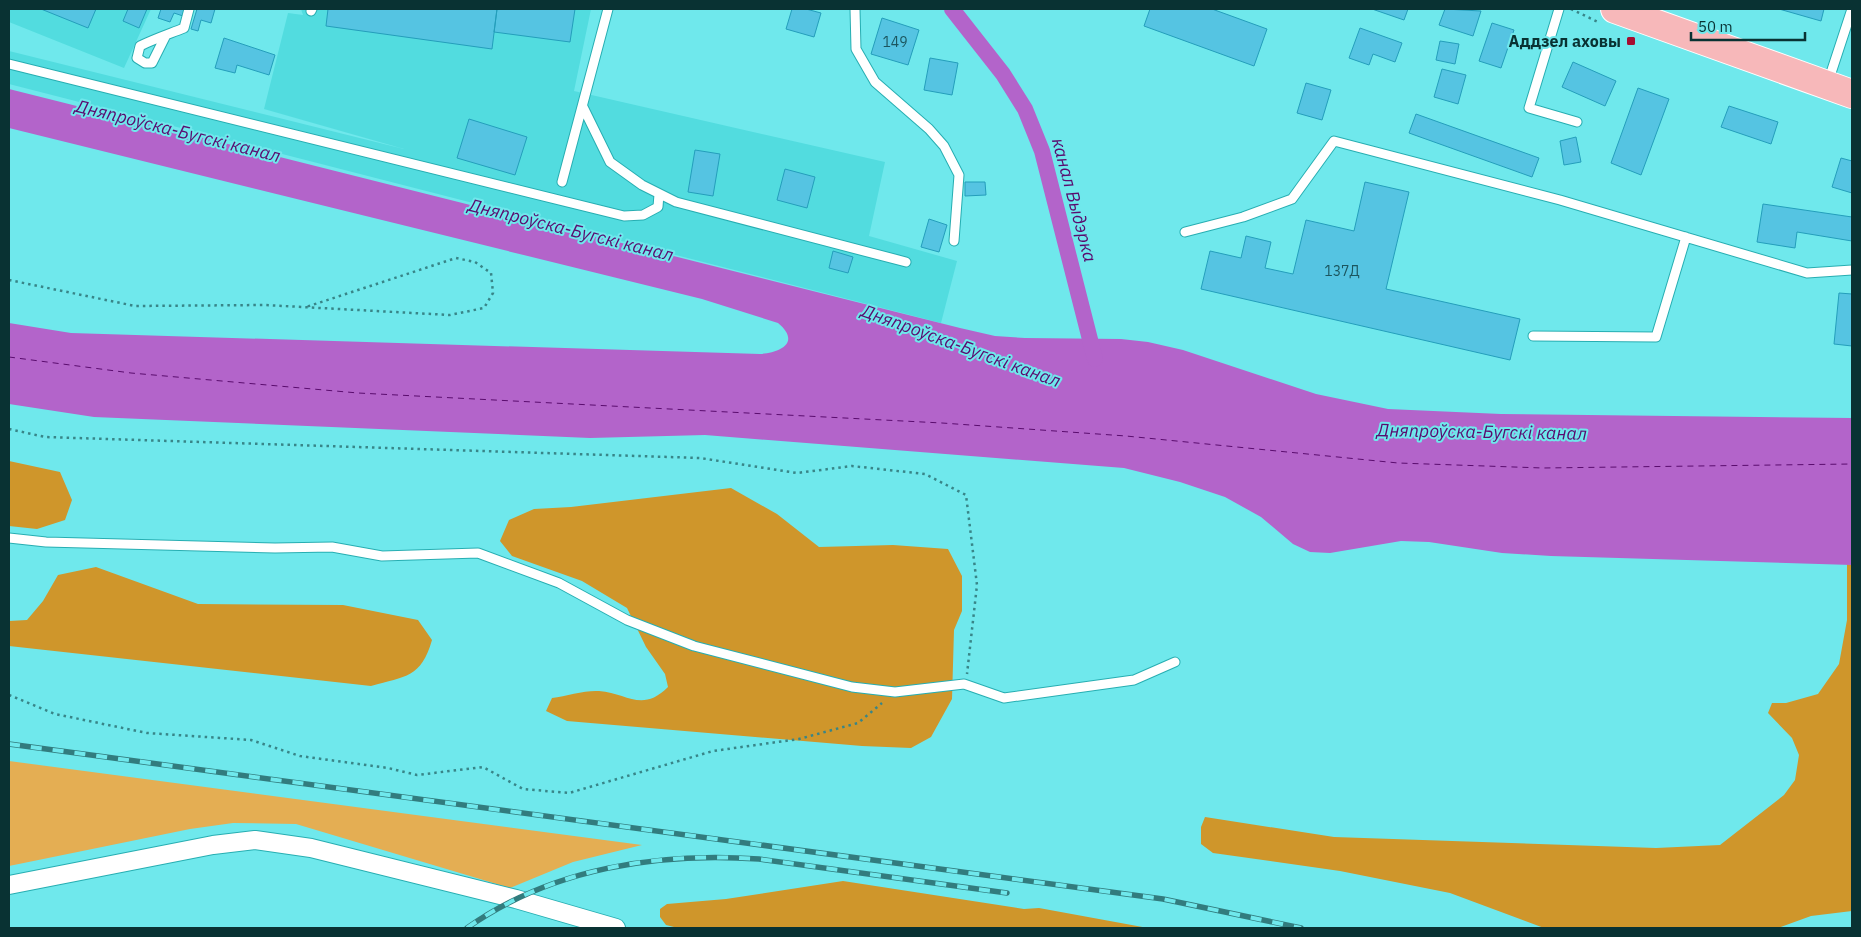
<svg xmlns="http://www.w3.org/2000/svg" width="1861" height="937" font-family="'IBM Plex Sans',sans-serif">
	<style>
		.built { fill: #52dcdf }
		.green { fill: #e4ae53 }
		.forest { fill: #cf962b }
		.water { fill: #b364ca }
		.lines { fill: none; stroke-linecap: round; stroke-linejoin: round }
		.canal { stroke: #b364ca; stroke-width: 16 }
		.ferry { stroke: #5a0c6e; stroke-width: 1; stroke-dasharray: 6 5; stroke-linecap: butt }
		.building { fill: #55c4e2; stroke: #249ebb }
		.service-casing { stroke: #27aeb2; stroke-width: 11 }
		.minor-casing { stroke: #27aeb2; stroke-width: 20 }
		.primary-casing { stroke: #fff; stroke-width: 30 }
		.path { stroke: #388588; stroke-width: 2.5; stroke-dasharray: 2.5 4; stroke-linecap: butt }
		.service { stroke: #fff; stroke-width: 9 }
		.minor { stroke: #fff; stroke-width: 18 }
		.primary { stroke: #f7b8ba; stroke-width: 28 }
		.rail-casing { stroke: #327c7e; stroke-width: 5.5 }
		.rail { stroke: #6fe8ec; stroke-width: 4; stroke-dasharray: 11; stroke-linecap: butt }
		.poi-dot { fill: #a60c30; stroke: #6fe8ec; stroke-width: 2 }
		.labels { text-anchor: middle; stroke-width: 4; stroke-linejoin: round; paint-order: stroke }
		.number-label { font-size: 14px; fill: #1c565f }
		.poi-label { font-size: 16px; font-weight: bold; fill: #093233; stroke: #6fe8ec; text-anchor: end }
		.water-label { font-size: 18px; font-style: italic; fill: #5a0c6e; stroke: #6fe8ec }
	</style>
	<rect width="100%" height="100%" fill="#6fe8ec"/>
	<path class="built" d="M9,9H151L124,68L9,22Z
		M301,9H591L574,91L885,162L869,236L957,261L941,323L9,84V51L404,149L264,109L288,13L303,15Z"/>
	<path class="green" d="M9,761L642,845L573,862L510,888L296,824L233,823L190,829L9,866Z"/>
	<path class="forest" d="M9,461L60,472L72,500L65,520L37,529L9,526Z
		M731,488L777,514L819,547L893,545L948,549L962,576V611L954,630L952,699L931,737L911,748L862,746L567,721L546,711L552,698C567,696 585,690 599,691C627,693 642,713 668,687L665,674L646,647L627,608L582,581L512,556L500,541L509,520L534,509L571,507Z
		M1847,564L1852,565V911L1811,916L1778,928H1544L1450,893L1340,871L1213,853L1201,844V827L1205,817L1334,837L1656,848L1720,845L1784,795L1795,780L1799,755L1792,738L1768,713L1772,703H1786L1818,694L1839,664L1847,620Z
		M96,567L198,604L343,605L418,620L432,640C421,678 406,676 371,686L9,646V621L27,620L43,601L58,575Z
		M843,881L1024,909L1039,908L1148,928H678L666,925L660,917V909L667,904L726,899Z"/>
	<path class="water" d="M9,89L960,328L995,336L1025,338L1121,339L1148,342L1183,350L1316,394L1388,409L1501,414L1852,418V565L1551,556L1502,553L1429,542L1401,541L1330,553L1310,552L1293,544L1261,517L1225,497L1180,482L1124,468L705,435L590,438L94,417L9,404V323L71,333L760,354C781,353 801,342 778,323L702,299L9,128Z"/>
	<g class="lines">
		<path class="canal" d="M952,9L1003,74L1025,109L1042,151L1095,359"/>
		<path class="ferry" d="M9,357L131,373L358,393L942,423L1126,436L1398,463L1543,468L1852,464"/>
	</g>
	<path class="building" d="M41,9H96L88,28Z
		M128,9H147L139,28L123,21Z
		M161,9H185L183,16L174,13L170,22L158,18Z
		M197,9H215L211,23L201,20L198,31L191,29Z
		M328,9H497L492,49L326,26Z
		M497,9H575L570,42L494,32Z
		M792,9H806L821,13L814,37L786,29Z
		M1150,9H1212L1267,29L1254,66L1144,26Z
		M1372,9H1408L1404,20Z
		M1445,9L1481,11L1473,36L1439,25Z
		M1779,9H1824L1821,21Z
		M882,18L919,30L908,65L871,54Z
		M1492,23L1514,30L1501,68L1479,61Z
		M1360,28L1402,43L1395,62L1373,54L1369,65L1349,58Z
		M224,38L275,55L269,75L237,65L235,73L215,68Z
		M1440,41L1459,44L1455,64L1436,60Z
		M930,58L958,63L952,95L924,90Z
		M1573,62L1616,81L1605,106L1562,87Z
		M1442,69L1466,75L1458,104L1434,97Z
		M1306,83L1331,90L1322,120L1297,113Z
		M1638,88L1669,99L1641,175L1611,163Z
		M1729,106L1778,122L1771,144L1721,127Z
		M1416,114L1539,158L1532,177L1409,133Z
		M469,119L527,137L515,175L457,158Z
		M1576,137L1581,162L1564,165L1560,141Z
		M695,150L720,154L713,196L688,192Z
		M1841,158L1852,161V193L1832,187Z
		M785,169L815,177L807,208L777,200Z
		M965,182H985L986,195L965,196Z
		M1365,182L1409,192L1386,289L1520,319L1510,360L1201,289L1210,251L1241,258L1246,236L1271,242L1265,268L1293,274L1306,220L1354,231Z
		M1763,204L1852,217V241L1797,232L1795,248L1757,242Z
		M929,219L947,225L939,252L921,247Z
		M833,251L853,257L848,273L829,268Z
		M1839,293L1852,294V346L1834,344Z"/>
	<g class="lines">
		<g class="service-casing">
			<path id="service" d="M855,9L856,49L875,82L929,129L944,146L959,175L954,241
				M1559,9L1529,108L1577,122
				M311,11L312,9
				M166,35L152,63H145L137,58L140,46C154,39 169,34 184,28L189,9
				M9,64L624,216L643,215L658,207L659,194
				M1828,82L1852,9
				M583,107L610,162L642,185L676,202L906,262
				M562,182L608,9
				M1185,232L1243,217L1292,199L1334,141L1560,200L1807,273L1852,270
				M1533,336L1656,337L1686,237
				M9,538L46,542L275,548L332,547L382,556L478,553L559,583L627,620L694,646L852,687L895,692L964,684L1004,698L1134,680L1175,662"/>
		</g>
		<g class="minor-casing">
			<path id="minor" d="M9,885L213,845L255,840L311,848L516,899L616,928"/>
		</g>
		<g class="primary-casing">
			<path id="primary" d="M1615,9L1852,94"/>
		</g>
		<path class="path" d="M1571,9L1598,22
			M9,280L135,306L265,305L450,315L484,308L493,293L491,273L475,262L456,258L306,307
			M9,429L45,437L700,458L797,473L852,466L925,474L966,495L977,585L967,674
			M9,695L55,714L147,733L251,740L300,756L388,768L417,775L483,767L523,789L569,793L713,751L799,739L858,723L882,703"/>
		<use href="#service" class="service"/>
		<use href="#minor" class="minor"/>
		<use href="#primary" class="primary"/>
		<g class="rail-casing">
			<path id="rail" d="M9,744L1163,899L1301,928
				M467,928C552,868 658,852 759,859L1007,893"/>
		</g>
		<use href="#rail" class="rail"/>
	</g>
	<rect class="poi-dot" x="1626" y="36" width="10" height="10" rx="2.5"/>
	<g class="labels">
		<g class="number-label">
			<text x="895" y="47">149</text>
			<text x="1342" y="276">137Д</text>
		</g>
		<g class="poi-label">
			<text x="1621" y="47">Аддзел аховы</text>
		</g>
		<g class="water-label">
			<text transform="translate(178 131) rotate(14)" y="6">Дняпроўска-Бугскі канал</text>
			<text transform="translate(1074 200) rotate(75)" y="6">канал Выдэрка</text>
			<text transform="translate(571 230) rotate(14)" y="6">Дняпроўска-Бугскі канал</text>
			<text transform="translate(961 346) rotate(20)" y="6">Дняпроўска-Бугскі канал</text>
			<text transform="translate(1482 432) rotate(1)" y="6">Дняпроўска-Бугскі канал</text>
		</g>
	</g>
	<rect width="1861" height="937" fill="none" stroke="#093233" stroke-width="20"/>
	<path d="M1691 32v8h114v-8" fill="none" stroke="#093233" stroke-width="2.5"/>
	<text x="1698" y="32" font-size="15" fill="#093233" stroke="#6fe8ec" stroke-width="4" paint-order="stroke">50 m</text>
</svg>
